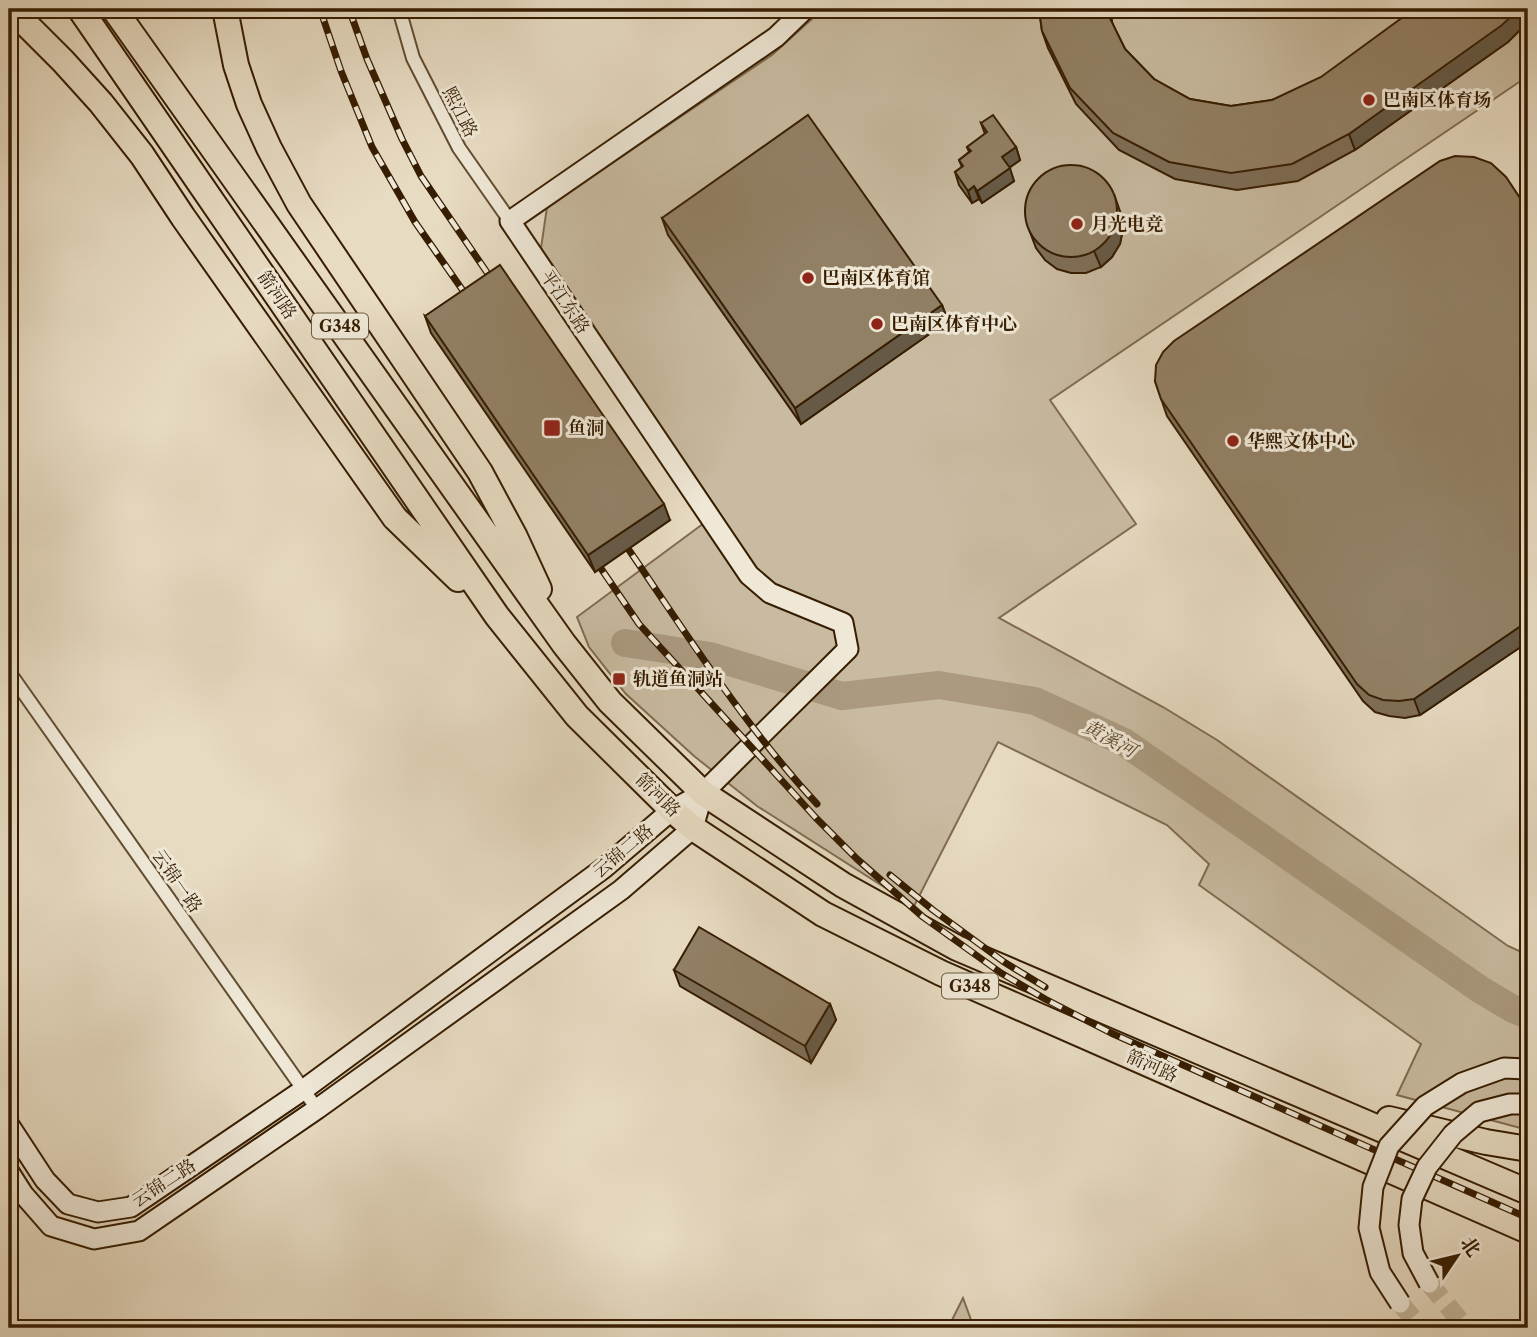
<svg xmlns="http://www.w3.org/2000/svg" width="1537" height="1337" font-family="'Libre Caslon Text','Noto Serif SC',serif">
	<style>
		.green { fill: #c9bba1; stroke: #806c51; stroke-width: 2 }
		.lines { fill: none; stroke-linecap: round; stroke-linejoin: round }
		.river { stroke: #ab9a80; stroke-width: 28 }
		.secondary-tunnel { stroke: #c4b59b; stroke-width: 19; stroke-dasharray: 19 10; stroke-linecap: butt }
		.street-casing { stroke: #624c31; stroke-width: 16 }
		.secondary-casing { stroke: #361d01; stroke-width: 23 }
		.highway-casing { stroke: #361d01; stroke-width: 28 }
		.street { stroke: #efe8d7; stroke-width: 12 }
		.secondary { stroke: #efe8d7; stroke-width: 19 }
		.highway { stroke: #e7dbc2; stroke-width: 24 }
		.rail-casing { stroke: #361d01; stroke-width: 7 }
		.rail { stroke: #efe8d7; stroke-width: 4.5; stroke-dasharray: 13; stroke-linecap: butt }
		.secondary-bridge-casing { stroke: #361d01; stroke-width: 23; stroke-linecap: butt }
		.secondary-bridge { stroke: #efe8d7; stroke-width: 19 }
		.wall { fill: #7e6e57; stroke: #361d01; stroke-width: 2 }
		.shaded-wall { fill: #665a47; stroke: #361d01; stroke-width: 2 }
		.building { fill: #928065; stroke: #361d01; stroke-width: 2 }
		.poi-dot { fill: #8f2418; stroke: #efe8d7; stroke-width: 2.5 }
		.labels { text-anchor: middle; stroke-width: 6; stroke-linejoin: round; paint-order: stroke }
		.shield { fill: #efe8d7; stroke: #6e5a41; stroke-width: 2 }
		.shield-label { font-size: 16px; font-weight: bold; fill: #361d01 }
		.poi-label { font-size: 18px; font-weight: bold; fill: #361d01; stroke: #efe8d7; text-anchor: start }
		.street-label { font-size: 18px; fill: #361d01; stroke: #efe8d7 }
		.water-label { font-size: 19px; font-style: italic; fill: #5f492d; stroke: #efe8d7 }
	</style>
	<rect width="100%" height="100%" fill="#e7dbc2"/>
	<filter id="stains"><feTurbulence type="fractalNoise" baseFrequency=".00286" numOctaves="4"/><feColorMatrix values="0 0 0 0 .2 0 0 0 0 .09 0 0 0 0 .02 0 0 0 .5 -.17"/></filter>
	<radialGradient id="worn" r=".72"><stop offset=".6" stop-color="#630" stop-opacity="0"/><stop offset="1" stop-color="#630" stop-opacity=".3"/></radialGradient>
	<path class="green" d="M823,9H1528V76L1050,400L1136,524L999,618L1163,707L1217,740L1508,946L1528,955V1130L1397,1095L1421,1044L1199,885L1209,864L1167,825L998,742L914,906L757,806L694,756L626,694L589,647L577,617L719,512L541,248L547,207L772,55Z
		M963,1298L974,1328H948Z"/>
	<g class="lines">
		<path class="river" d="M625,643L710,656L842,696L939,685L1035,701L1124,742L1481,990L1513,1009L1528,1015"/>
		<path class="secondary-tunnel" d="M1429,1283L1466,1328
			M1400,1303L1421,1328"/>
		<g class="street-casing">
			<path id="street" d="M399,9L413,58L459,148L510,221
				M9,672L317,1109"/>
		</g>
		<g class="secondary-casing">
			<path id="secondary" d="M9,1125L45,1180L68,1204L98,1212L131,1207L303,1090L604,868L672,810L703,793L848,649L843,623L770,593L749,575L510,221L776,37L805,9
				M9,1172L23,1194L51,1226L94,1239L139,1231L317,1109L621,890L693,828L703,793"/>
		</g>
		<g class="highway-casing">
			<path id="highway" d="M11,9L63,61L101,103L142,155L183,217L395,518L458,579
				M80,9L497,616L577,716L672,810L693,828L823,914L941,973L1528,1231
				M114,9L564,644L610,702L703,793L843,885L957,948L1528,1192
				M225,9L236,65L249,104L269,148L299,204L480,472L515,537L539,589
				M1389,1119L1486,1142L1528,1149"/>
		</g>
		<use href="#street" class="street"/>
		<use href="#secondary" class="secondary"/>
		<use href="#highway" class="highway"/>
		<g class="rail-casing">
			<path id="rail" d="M320,9L341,71L372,147L415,222L473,305
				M349,9L367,59L402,139L421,176L499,290
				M618,534C681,625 741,722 817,804
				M589,551L639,624L816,818L857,859L923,917L1001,973L1045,999L1111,1033L1528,1218
				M890,875L933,910L1004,962L1045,987"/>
		</g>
		<use href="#rail" class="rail"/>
		<g class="secondary-bridge-casing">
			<path id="secondary-bridge" d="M1429,1283L1413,1253L1409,1225L1412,1199L1427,1167L1453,1134L1479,1112L1510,1104H1528
				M1400,1303L1380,1272L1369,1228L1373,1187L1389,1146L1425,1106L1462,1083L1504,1068L1528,1069"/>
		</g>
		<use href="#secondary-bridge" class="secondary-bridge"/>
	</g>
	<path class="wall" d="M1039,9H1110L1112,23L1125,49L1154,79L1190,99L1231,106L1272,100L1528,9V22L1508,42L1355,150L1298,181L1237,190L1175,179L1119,150L1076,104L1048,48L1042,31Z
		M981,123L1016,147L1020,160L1009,168L1014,181L982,203L979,199L972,203L959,185L955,172L962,167L959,160L969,152L967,147L985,134Z
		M1528,210V642L1420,715L1405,718L1389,716L1375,712L1363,701L1167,416L1155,381Z
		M1121,214L1123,229L1120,244L1112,257L1101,267L1086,273H1071L1057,269L1045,260L1036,248L1030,232Z
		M662,218L942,305L948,321L801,424L668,235Z
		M425,316L670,520L595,572L431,333Z
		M674,970L830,1004L836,1020L811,1063L680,986Z"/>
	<path class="shaded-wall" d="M1107,9H1110L1113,28L1107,12Z
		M1519,9H1528V22L1508,42L1355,150L1349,134Z
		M1016,147L1020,160L1006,170L1002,157Z
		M1010,168L1014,181L982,203L977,191Z
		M974,186L979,199L972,203L968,191Z
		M1115,197L1121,214L1123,229L1120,244L1112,257L1101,267L1094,251Z
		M942,305L948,321L801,424L795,408Z
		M664,504L670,520L595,572L588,555Z
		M1528,621V642L1420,715L1414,699Z
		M830,1004L836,1020L811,1063L805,1046Z"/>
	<path class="building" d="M1039,9H1107V12L1125,49L1154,79L1190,99L1231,106L1272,100L1321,77L1414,9H1519L1502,25L1349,134L1292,164L1231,173L1169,162L1113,133L1070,88L1042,31Z
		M808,115L942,305L795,408L662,218Z
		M993,115L1016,147L1002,157L1010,168L977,191L974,186L968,191L955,172L963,166L959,160L971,151L967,147L987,132L981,123Z
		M1455,156L1474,157L1491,163L1506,177L1528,210V621L1414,699L1399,701L1383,700L1369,695L1357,684L1161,399L1155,381L1156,365L1163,352L1174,341L1440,161Z
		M1025 211a46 46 0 1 1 92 0a46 46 0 1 1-92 0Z
		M500,265L664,504L588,555L425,316Z
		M699,927L830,1004L805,1046L674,970Z"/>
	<g class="poi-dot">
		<circle cx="1369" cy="100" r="7"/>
		<circle cx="1077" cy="224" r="7"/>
		<circle cx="808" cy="278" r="7"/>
		<circle cx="877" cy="324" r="7"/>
		<rect x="543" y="419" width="18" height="18" rx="3.5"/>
		<circle cx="1233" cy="441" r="7"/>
		<rect x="612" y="672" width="14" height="14" rx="3.5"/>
	</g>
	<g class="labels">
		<g class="shield">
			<rect x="312" y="313.5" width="56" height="25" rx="5"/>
			<rect x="942" y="973.5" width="56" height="25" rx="5"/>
		</g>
		<g class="shield-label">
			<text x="340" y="332">G348</text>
			<text x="970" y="992">G348</text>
		</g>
		<g class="poi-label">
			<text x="1383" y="106">巴南区体育场</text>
			<text x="1091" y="230">月光电竞</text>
			<text x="822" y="284">巴南区体育馆</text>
			<text x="891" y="330">巴南区体育中心</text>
			<text x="568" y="434">鱼洞</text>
			<text x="1247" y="447">华熙文体中心</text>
			<text x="633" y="685">轨道鱼洞站</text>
		</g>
		<g class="street-label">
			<text transform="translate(460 112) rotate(63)" y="6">熙江路</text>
			<text transform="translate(277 295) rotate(56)" y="6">箭河路</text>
			<text transform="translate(565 302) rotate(56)" y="6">平江东路</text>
			<text transform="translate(658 795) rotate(44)" y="6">箭河路</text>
			<text transform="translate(623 851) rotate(-40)" y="6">云锦二路</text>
			<text transform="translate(177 881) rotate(55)" y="6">云锦一路</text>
			<text transform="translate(1152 1066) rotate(24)" y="6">箭河路</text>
			<text transform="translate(164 1183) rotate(-33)" y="6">云锦二路</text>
		</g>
		<g class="water-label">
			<text transform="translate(1110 738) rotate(28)" y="7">黄溪河</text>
		</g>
	</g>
	<rect width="1537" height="1337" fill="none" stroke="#e7dbc2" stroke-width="35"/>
	<rect x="10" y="10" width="1516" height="1316" fill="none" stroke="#361d01" stroke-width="3.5"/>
	<rect x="18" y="18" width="1502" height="1302" fill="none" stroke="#361d01" stroke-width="2"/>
	<g transform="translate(1457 1256) rotate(55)" stroke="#efe8d7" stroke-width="5" paint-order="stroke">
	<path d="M0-5L12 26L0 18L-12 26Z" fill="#361d01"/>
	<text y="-10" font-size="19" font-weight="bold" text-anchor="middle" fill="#361d01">北</text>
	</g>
	<rect width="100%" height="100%" filter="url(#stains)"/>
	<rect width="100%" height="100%" fill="url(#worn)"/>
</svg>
